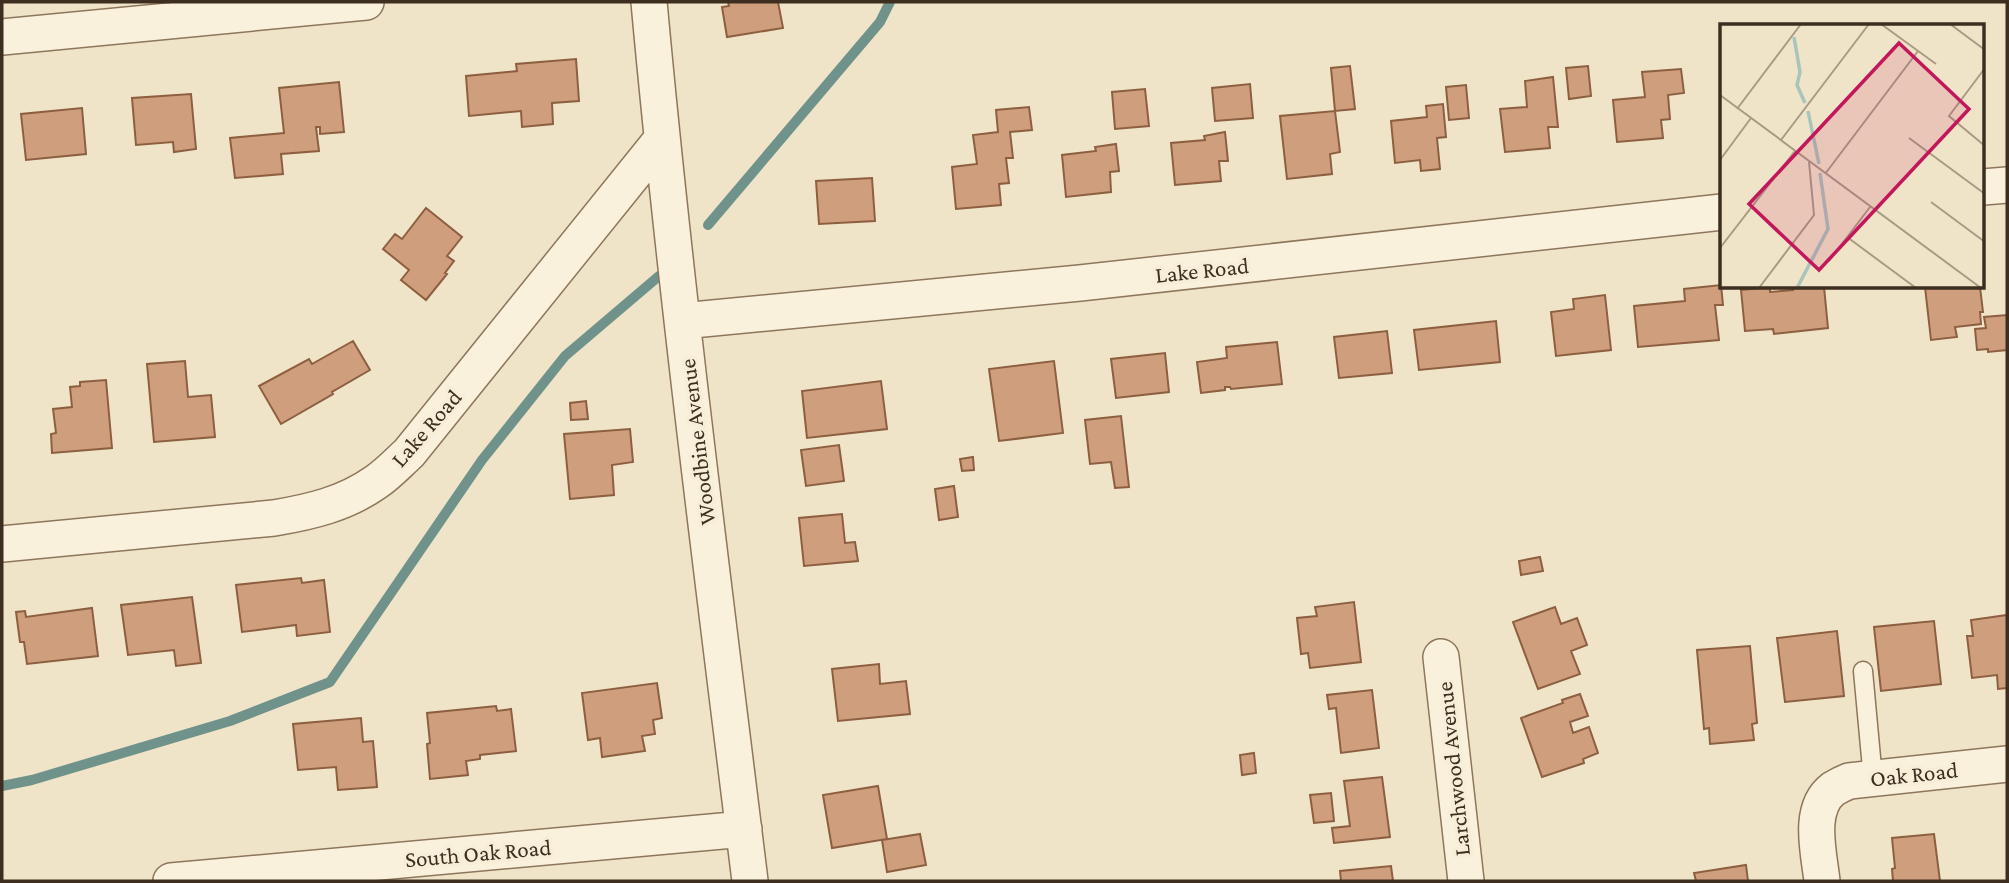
<svg xmlns="http://www.w3.org/2000/svg" width="2009" height="883" font-family="'Crimson Pro',serif">
	<style>
		.lines { fill: none; stroke-linecap: round; stroke-linejoin: round }
		.stream { stroke: #6f938a; stroke-width: 10 }
		.building { fill: #cf9f7d; stroke: #8d5f41; stroke-width: 2 }
		.lane-casing { stroke: #8d765c; stroke-width: 21 }
		.street-casing { stroke: #8d765c; stroke-width: 38 }
		.lane { stroke: #faf1dc; stroke-width: 18 }
		.street { stroke: #faf1dc; stroke-width: 35 }
		.labels { text-anchor: middle; stroke-width: 7; stroke-linejoin: round; paint-order: stroke }
		.street-label { font-size: 23px; fill: #3d2e20; stroke: #f7eed8 }
		.inset-river { fill: none; stroke: #a9c4bc; stroke-width: 3.5 }
		.inset-road { fill: none; stroke: #a89b85; stroke-width: 2 }
		.view { fill: #c2185b; fill-opacity: 0.15; stroke: #c2185b; stroke-width: 3.5 }
		.inset-edge { fill: none; stroke: #3d2e20; stroke-width: 3.5 }
	</style>
	<rect width="100%" height="100%" fill="#f0e4c8"/>
	<g class="lines">
		<path class="stream" d="M708,225L880,22L890,2
			M2,786L32,780L230,721L330,682L482,460L565,356L659,276"/>
	</g>
	<path class="building" d="M728,2H778L783,28L727,37L722,7L729,6Z
		M576,59L579,101L552,103L553,124L522,127L521,111L469,116L466,76L517,71L516,64Z
		M1350,66L1355,109L1335,111L1331,68Z
		M1588,66L1591,96L1569,99L1566,68Z
		M1681,69L1684,93L1668,95L1670,119L1661,120L1663,138L1617,142L1613,100L1645,97L1642,72Z
		M1553,77L1558,127H1548L1550,148L1505,152L1500,109L1527,107L1525,81Z
		M339,82L344,132L320,134V127H316L319,151L281,154L283,174L235,178L230,138L284,133L279,88Z
		M1250,84L1253,118L1215,121L1212,88Z
		M1466,85L1469,118L1449,120L1446,87Z
		M1145,89L1149,126L1115,129L1112,92Z
		M191,94L196,149L174,152L173,142L136,145L132,98Z
		M1443,104L1446,137L1437,138L1440,169L1421,171L1420,160L1395,163L1391,121L1427,117L1426,106Z
		M1029,107L1032,130L1010,132L1013,158H1006L1009,183L999,184L1001,205L956,209L952,167L977,164L973,135L998,132L996,110Z
		M82,108L86,154L26,160L21,114Z
		M1335,111L1340,152L1330,154L1332,174L1287,179L1280,116Z
		M1225,132L1228,161H1219L1221,181L1175,185L1171,143L1205,140L1204,136Z
		M1116,144L1119,171L1110,172L1111,192L1066,197L1062,155L1096,151L1095,147Z
		M872,178L875,221L819,224L816,181Z
		M426,208L462,237L447,256L454,261L445,273L447,274L426,300L401,280L409,270L383,249L395,234L402,239Z
		M1721,285L1723,305H1715L1719,340L1638,347L1634,306L1685,301L1684,289Z
		M1770,287V292L1793,290V287H1824L1828,328L1774,334L1773,329L1745,331L1741,290Z
		M1925,287H1980L1983,312H1980L1981,324L1955,327L1957,337L1931,340Z
		M1605,295L1611,350L1556,356L1551,312L1574,309L1573,299Z
		M2007,315V350L1988,352V349L1977,350L1975,329L1986,328L1984,317Z
		M1496,321L1500,362L1419,370L1414,330Z
		M1387,331L1392,373L1339,378L1334,337Z
		M353,341L370,370L332,392L333,394L281,424L259,386L309,359L312,364Z
		M1277,342L1282,384L1231,389L1230,387H1225V390L1201,393L1197,362L1227,358L1226,347Z
		M1165,353L1169,392L1116,398L1111,359Z
		M185,361L188,397L211,395L215,437L154,442L147,364Z
		M1054,361L1063,433L999,441L989,369Z
		M106,380L112,448L52,453L51,434L56,433L53,409L72,407L70,387L80,386V382Z
		M881,381L887,429L807,438L802,391Z
		M586,401L588,419L571,420L570,403Z
		M1121,416L1129,487L1115,488L1111,462L1090,464L1085,420Z
		M630,429L633,462L612,465L614,495L570,499L564,434Z
		M839,445L844,481L806,486L801,450Z
		M973,457L974,470L962,471L960,459Z
		M954,486L958,517L939,520L935,489Z
		M842,514L845,543L855,542L858,561L804,566L799,518Z
		M1540,557L1543,571L1521,575L1519,561Z
		M301,578L302,583L324,580L330,632L297,636L296,625L242,632L236,585Z
		M192,597L201,663L176,666L174,650L128,655L121,605Z
		M1354,602L1361,662L1310,668L1308,653L1301,654L1297,618L1317,616L1315,607Z
		M1555,607L1561,624L1577,618L1587,645L1571,651L1580,674L1538,689L1513,622Z
		M92,608L98,656L27,664L24,642H20L16,612L25,611L26,617Z
		M2007,615V688L1998,689L1997,675L1972,678L1967,636H1973L1971,620Z
		M1934,621L1941,684L1881,691L1874,627Z
		M1837,631L1844,696L1785,702L1777,638Z
		M1750,646L1757,723L1752,724L1754,740L1710,744L1709,728L1704,729L1697,650Z
		M879,664L880,684L906,681L910,714L838,721L832,669Z
		M657,683L662,718L653,720L655,734L642,736L645,751L602,757L600,738L588,740L582,693Z
		M1372,690L1379,748L1341,753L1336,708L1329,709L1327,695Z
		M1580,694L1588,716L1570,722L1573,733L1589,727L1598,753L1583,759L1584,763L1542,777L1521,718L1563,703L1562,700Z
		M496,706L497,711L511,709L516,751L480,755V759L466,761L468,775L430,779L427,744L430,743L427,713Z
		M361,718L363,742L373,741L377,787L338,790L336,767L298,770L293,724Z
		M1254,753L1256,773L1242,775L1240,755Z
		M1382,777L1390,837L1334,843L1332,828L1350,826L1344,781Z
		M878,786L887,839L832,848L823,795Z
		M1331,793L1334,821L1314,823L1310,795Z
		M920,834L926,865L887,872L882,840Z
		M1934,834L1940,881H1893L1892,869L1895,868L1892,838Z
		M1746,865L1748,881H1696L1694,873Z
		M1391,866L1393,881H1341L1340,871Z"/>
	<g class="lines">
		<g class="lane-casing">
			<path id="lane" d="M1863,671L1873,779"/>
		</g>
		<g class="street-casing">
			<path id="street" d="M649,2C676,296 714,588 750,881
				M2,37L366,2
				M1983,187L2007,185
				M682,321L1080,283L1722,212
				M2,544L274,518C310,512 345,504 376,482C388,474 398,463 409,453L662,139
				M1441,657L1466,881
				M171,881L744,829
				M1822,881C1819,853 1807,809 1833,789C1838,786 1844,783 1849,781L2007,764"/>
		</g>
		<use href="#lane" class="lane"/>
		<use href="#street" class="street"/>
	</g>
	<g class="labels">
		<g class="street-label">
			<text transform="translate(1202 270) rotate(-6)" y="8">Lake Road</text>
			<text transform="translate(426 428) rotate(-49)" y="8">Lake Road</text>
			<text transform="translate(697 442) rotate(-97)" y="8">Woodbine Avenue</text>
			<text transform="translate(1453 769) rotate(-96)" y="8">Larchwood Avenue</text>
			<text transform="translate(1914 774) rotate(-6)" y="8">Oak Road</text>
			<text transform="translate(478 853) rotate(-5)" y="8">South Oak Road</text>
		</g>
	</g>
	<g transform="translate(1720 24)">
		<rect width="264" height="264" fill="#f0e4c8"/>
		<path class="inset-river" d="M74,13L80,48L77,61L85,79M88,87L99,140M77,264L108,205L100,149"/>
		<path class="inset-road" d="M161,0L216,40M230,0L265,26M265,44L229,92L265,122M0,71L261,264M17,85L81,0M189,114L265,170M61,116L149,0M0,136L31,94M105,150L198,27M211,178L265,218M127,213L196,264M0,224L75,127M109,237L150,183M39,264L94,191L89,138"/>
		<path class="view" d="M179,19L249,85L99,246L29,180Z"/>
		<rect width="264" height="264" class="inset-edge"/>
	</g>
	<rect width="2009" height="883" fill="none" stroke="#3d2e20" stroke-width="7"/>
</svg>
